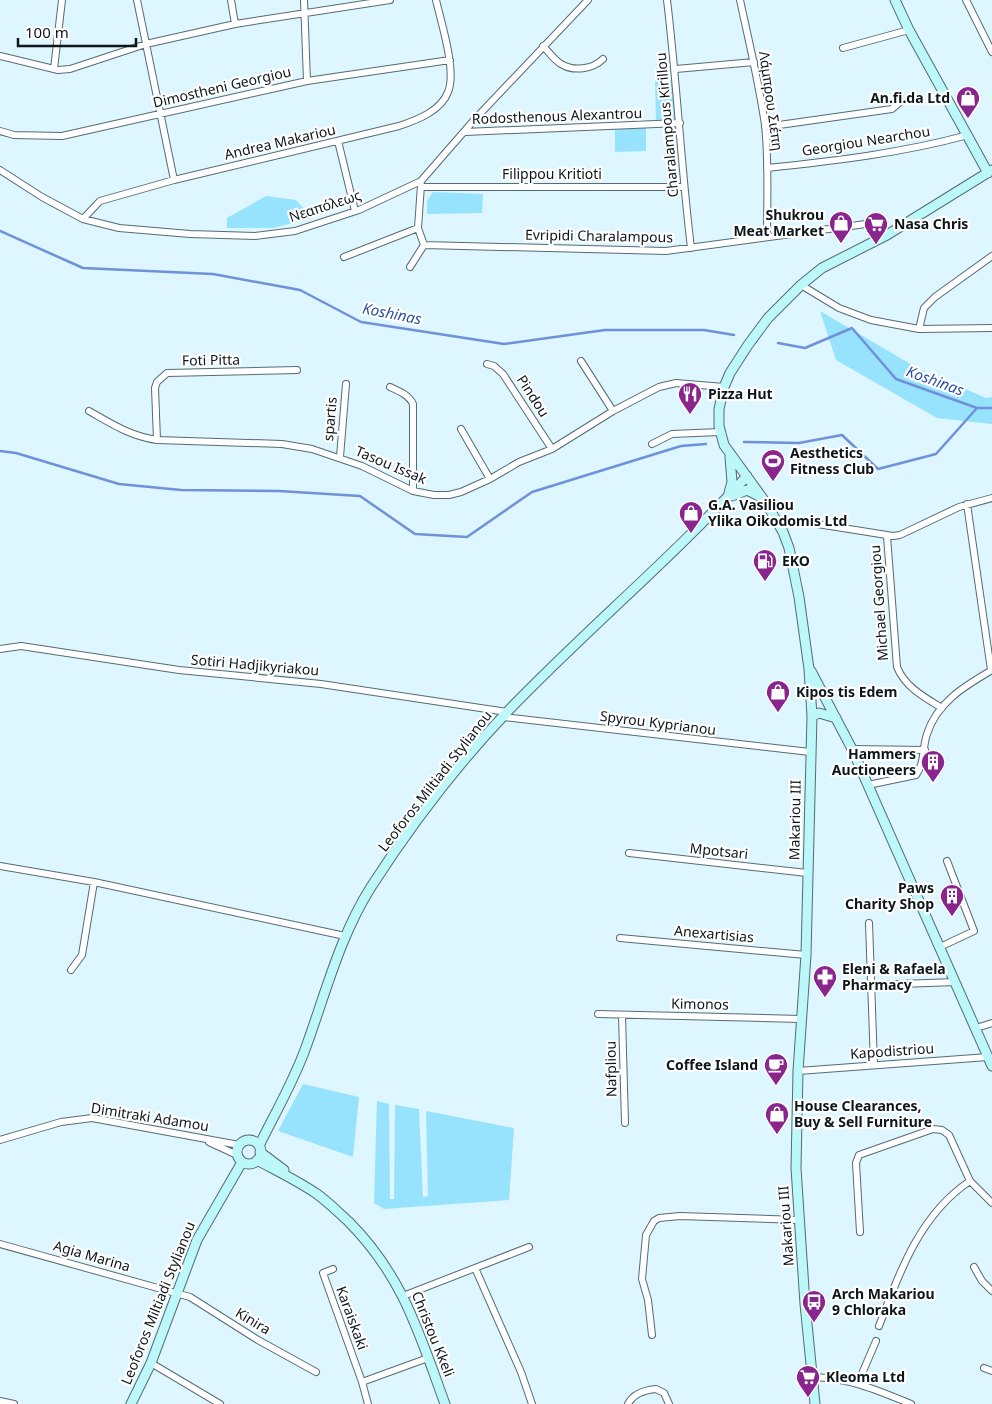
<svg xmlns="http://www.w3.org/2000/svg" width="992" height="1404" font-family="'Noto Sans',sans-serif">
	<style>
		.green { fill: #97e3fe }
		.lines { fill: none; stroke-linecap: round; stroke-linejoin: round }
		.stream { stroke: #6f91d9; stroke-width: 2.5 }
		.street-casing { stroke: #566b73; stroke-width: 8 }
		.secondary-casing { stroke: #566b73; stroke-width: 11 }
		.street { stroke: #fff; stroke-width: 6 }
		.secondary { stroke: #bcf7fa; stroke-width: 9 }
		.labels { text-anchor: middle; stroke-width: 4.5; stroke-linejoin: round; paint-order: stroke }
		.street-label { font-size: 14px; fill: #0d1619; stroke: #fff }
		.poi-label { font-size: 14px; font-weight: bold; fill: #0d1619; stroke: #fff; text-anchor: start }
		.water-label { font-size: 15px; font-style: italic; fill: #2a4fa4; stroke: #fff }
	</style>
	<rect width="100%" height="100%" fill="#ddf6ff"/>
	<path class="green" d="M655,81L673,82L675,120H656Z
		M646,128V151L615,152V129Z
		M433,192L483,194L482,213L427,214V201Z
		M266,196L296,200L313,218L273,228H227V218Z
		M820,311L919,369L986,398L992,397V424L937,418L836,360Z
		M303,1084L359,1097L353,1157L278,1131Z
		M377,1101L389,1104L390,1199H394L395,1105L419,1109L423,1197L428,1196L426,1111L514,1128L509,1200L384,1209L374,1203Z"/>
	<g class="lines">
		<path class="stream" d="M0,231L83,268L213,274L300,290L361,322L504,344L605,330H704L734,335
			M778,343L805,348L852,328L896,379L977,408H992
			M744,442L799,443L842,435L878,469L936,454L977,408
			M0,451L16,453L119,484L181,490L279,491L360,496L415,534L467,537L532,492L681,446L706,444"/>
		<g class="street-casing">
			<path id="street" d="M137,0L174,180
				M231,0L235,24
				M304,0L307,81
				M667,0C677,83 681,166 691,248
				M740,0C749,42 759,83 765,125C769,162 767,200 767,237
				M966,0L992,52
				M543,46C549,52 554,60 561,64C574,72 593,69 603,59
				M843,48L909,30
				M0,56L58,70L70,69L146,44L235,24L390,0
				M54,69L62,0
				M676,69L754,62
				M765,127L892,109L899,103
				M0,131L14,135L62,136L307,81L450,60
				M465,132L680,123
				M338,141L355,211
				M767,168C835,161 902,153 968,135
				M0,170L42,197L83,219L119,228L190,234L255,236L295,231L359,210L421,181L475,119L588,0
				M421,187H684
				M83,219L100,201L174,180L399,126C417,120 441,111 448,92C457,71 441,22 436,0
				M424,245L666,251L873,223L879,226L887,235
				M344,257L418,228
				M410,267L424,245L418,228L421,185
				M801,285L839,308L871,320L919,329L992,328
				M919,329L924,308L935,297L992,256
				M581,361L613,411
				M487,364L494,366L503,374L552,449
				M390,387C399,391 409,395 413,404V491
				M89,411C112,424 130,436 157,440L282,444L312,449L362,466L413,491L434,495H449L461,492L490,479L519,462L552,449L613,411L659,387L676,383L724,387
				M461,429L490,479
				M157,440L155,388L157,382L167,373L297,370
				M652,444L672,434L720,432
				M340,457L346,384
				M967,504L991,670
				M805,522L893,536L900,535L959,507L992,498
				M887,536L897,667C905,687 924,697 942,708
				M0,649L21,646L179,670L321,684L507,712
				M503,717L810,752
				M852,749L925,750
				M868,785L916,775C925,763 922,749 927,734C937,702 965,686 992,670
				M629,853L807,873
				M0,866L94,882L345,936
				M869,923L874,1065
				M620,938L806,955
				M940,947L974,931L947,861
				M71,970L82,955L94,882
				M871,985L956,982
				M598,1014L801,1019
				M622,1015L625,1123
				M976,1028L992,1023
				M798,1071L988,1057
				M0,1140L61,1122L92,1118L239,1145
				M209,1142L237,1155
				M860,1232L856,1163L859,1155L933,1129L942,1130L949,1135L970,1181L992,1203
				M0,1244L190,1297L258,1340L316,1372
				M974,1267L982,1281L992,1291
				M475,1268L521,1372L532,1404
				M333,1269L323,1273L362,1382L368,1404
				M403,1296L529,1247
				M879,1326C899,1273 920,1214 970,1181
				M652,1335L648,1300L642,1279L646,1235L654,1221L659,1218L680,1216L799,1220
				M151,1363L220,1404
				M984,1368L992,1371
				M812,1377C850,1378 877,1390 911,1404
				M362,1382L428,1358
				M858,1383L876,1341
				M0,1401L14,1404
				M628,1404C633,1394 645,1390 656,1389L664,1393L669,1404"/>
		</g>
		<g class="secondary-casing">
			<path id="secondary" d="M895,0L909,30L988,173
				M729,493L732,482L730,457
				M732,496L747,490L761,497
				M811,671L852,749L992,1066
				M812,716L819,713L836,718
				M237 1152a12 12 0 1 1 24 0a12 12 0 1 1-24 0Z
				M259,1146C275,1113 294,1081 306,1047C326,992 340,936 371,887C411,825 458,763 509,710C586,630 671,559 747,476
				M260,1152L284,1170
				M257,1160C277,1171 298,1181 317,1194C328,1202 338,1212 348,1221C403,1276 419,1333 445,1404
				M131,1404L151,1363L197,1240L242,1162
				M815,1404L805,1304L796,1168L798,1071L806,955L812,716L809,669L799,597L789,548L783,532L766,503L724,445L719,426V409L724,387L730,373L748,345L768,318L801,285L822,268L887,235L992,170"/>
		</g>
		<use href="#street" class="street"/>
		<use href="#secondary" class="secondary"/>
	</g>
	<defs>
		<g id="shop-pin" transform="scale(1.25)"><path d="M0 17L-7.5 6A9.5 9.5 0 1 1 7.5 6Z" fill="#8a258d" stroke="#fff"/><path d="M-5-2.5h2.3a2.7 3.5 0 0 1 5.4 0H5L5.5 6h-11ZM-1.5-2.5h3a1.5 2.3 0 0 0-3 0Z" fill="#fff"/></g>
		<g id="supermarket-pin" transform="scale(1.25)"><path d="M0 17L-7.5 6A9.5 9.5 0 1 1 7.5 6Z" fill="#8a258d" stroke="#fff"/><path d="M-6-5.5h2.5l.6 2H6L4.5 2H-2.5L-4.4-4H-6ZM-1.5 3.2a1.3 1.3 0 1 0 .1 0ZM3 3.2a1.3 1.3 0 1 0 .1 0Z" fill="#fff"/></g>
		<g id="restaurant-pin" transform="scale(1.25)"><path d="M0 17L-7.5 6A9.5 9.5 0 1 1 7.5 6Z" fill="#8a258d" stroke="#fff"/><path d="M-5-6h1v4h1v-4h1v4h1v-4h1v5L-1.5 .5V6h-2V.5L-5-1ZM5-6V6H3V1.5H1.5Q1.5-4 5-6Z" fill="#fff"/></g>
		<g id="stadium-pin" transform="scale(1.25)"><path d="M0 17L-7.5 6A9.5 9.5 0 1 1 7.5 6Z" fill="#8a258d" stroke="#fff"/><path d="M0-5a6.5 5 0 1 0 0 10a6.5 5 0 1 0 0-10ZM-3.5-1.8h7v3.6h-7Z" fill="#fff"/></g>
		<g id="fuel-pin" transform="scale(1.25)"><path d="M0 17L-7.5 6A9.5 9.5 0 1 1 7.5 6Z" fill="#8a258d" stroke="#fff"/><path d="M-5.5-6h7V0h2V4h1.3V-2.5L3-4.5l.8-.8L6-3V5H2.5V1h-1V6h-7ZM-4.2-4.7v3.2H.2V-4.7Z" fill="#fff"/></g>
		<g id="building-pin" transform="scale(1.25)"><path d="M0 17L-7.5 6A9.5 9.5 0 1 1 7.5 6Z" fill="#8a258d" stroke="#fff"/><path d="M-4-6H4V6H1V3H-1V6H-4ZM-2.5-4.3h1.7v1.8h-1.7ZM.8-4.3h1.7v1.8H.8ZM-2.5-1h1.7V.8h-1.7ZM.8-1h1.7V.8H.8Z" fill="#fff"/></g>
		<g id="pharmacy-pin" transform="scale(1.25)"><path d="M0 17L-7.5 6A9.5 9.5 0 1 1 7.5 6Z" fill="#8a258d" stroke="#fff"/><path d="M-2-6h4v4h4v4h-4v4h-4v-4h-4v-4h4Z" fill="#fff"/></g>
		<g id="cafe-pin" transform="scale(1.25)"><path d="M0 17L-7.5 6A9.5 9.5 0 1 1 7.5 6Z" fill="#8a258d" stroke="#fff"/><path d="M-5.5-4.5H6V0H3Q3 3.5 0 3.5H-2.5Q-5.5 3.5-5.5 0ZM3-3.2v2h1.7v-2ZM-6 4.5H4V6H-6Z" fill="#fff"/></g>
		<g id="bus-pin" transform="scale(1.25)"><path d="M0 17L-7.5 6A9.5 9.5 0 1 1 7.5 6Z" fill="#8a258d" stroke="#fff"/><path d="M-5-6H5V4H4V6H2V4H-2V6H-4V4H-5ZM-3.5-4V0h7V-4ZM-3.5 1.2v1.5H-2V1.2ZM2 1.2v1.5H3.5V1.2Z" fill="#fff"/></g>
	</defs>
	<g fill-rule="evenodd">
		<use href="#shop-pin" x="968" y="98"/>
		<use href="#shop-pin" x="841" y="223"/>
		<use href="#supermarket-pin" x="876" y="224"/>
		<use href="#restaurant-pin" x="690" y="394"/>
		<use href="#stadium-pin" x="773" y="461"/>
		<use href="#shop-pin" x="691" y="513"/>
		<use href="#fuel-pin" x="765" y="561"/>
		<use href="#shop-pin" x="778" y="692"/>
		<use href="#building-pin" x="933" y="762"/>
		<use href="#building-pin" x="952" y="896"/>
		<use href="#pharmacy-pin" x="825" y="977"/>
		<use href="#cafe-pin" x="776" y="1065"/>
		<use href="#shop-pin" x="777" y="1114"/>
		<use href="#bus-pin" x="814" y="1302"/>
		<use href="#supermarket-pin" x="808" y="1377"/>
	</g>
	<g class="labels">
		<g class="street-label">
			<text transform="translate(222 87) rotate(-13)" y="5">Dimostheni Georgiou</text>
			<text transform="translate(771 101) rotate(82)" y="5">Λάμπρου Σιέπη</text>
			<text transform="translate(557 116) rotate(-2)" y="5">Rodosthenous Alexantrou</text>
			<text transform="translate(667 125) rotate(-95)" y="5">Charalampous Kirillou</text>
			<text transform="translate(866 141) rotate(-9)" y="5">Georgiou Nearchou</text>
			<text transform="translate(280 142) rotate(-13)" y="5">Andrea Makariou</text>
			<text x="552" y="179">Filippou Kritioti</text>
			<text transform="translate(325 206) rotate(-18)" y="5">Νεαπόλεως</text>
			<text transform="translate(599 236) rotate(1)" y="5">Evripidi Charalampous</text>
			<text transform="translate(211 360) rotate(-1)" y="5">Foti Pitta</text>
			<text transform="translate(533 396) rotate(57)" y="5">Pindou</text>
			<text transform="translate(330 419) rotate(-85)" y="5">spartis</text>
			<text transform="translate(391 465) rotate(23)" y="5">Tasou Issak</text>
			<text transform="translate(879 603) rotate(-94)" y="5">Michael Georgiou</text>
			<text transform="translate(255 665) rotate(5)" y="5">Sotiri Hadjikyriakou</text>
			<text transform="translate(658 723) rotate(7)" y="5">Spyrou Kyprianou</text>
			<text transform="translate(435 781) rotate(-52)" y="5">Leoforos Miltiadi Stylianou</text>
			<text transform="translate(795 820) rotate(-89)" y="5">Makariou III</text>
			<text transform="translate(719 851) rotate(6)" y="5">Mpotsari</text>
			<text transform="translate(714 934) rotate(5)" y="5">Anexartisias</text>
			<text transform="translate(700 1004) rotate(1)" y="5">Kimonos</text>
			<text transform="translate(892 1051) rotate(-4)" y="5">Kapodistriou</text>
			<text transform="translate(611 1069) rotate(-91)" y="5">Nafpliou</text>
			<text transform="translate(150 1117) rotate(9)" y="5">Dimitraki Adamou</text>
			<text transform="translate(786 1226) rotate(-94)" y="5">Makariou III</text>
			<text transform="translate(92 1256) rotate(16)" y="5">Agia Marina</text>
			<text transform="translate(158 1303) rotate(-68)" y="5">Leoforos Miltiadi Stylianou</text>
			<text transform="translate(352 1318) rotate(70)" y="5">Karaiskaki</text>
			<text transform="translate(253 1321) rotate(31)" y="5">Kinira</text>
			<text transform="translate(433 1334) rotate(68)" y="5">Christou Kkeli</text>
		</g>
		<g class="poi-label">
			<text x="950" y="103" text-anchor="end">An.fi.da Ltd</text>
			<text x="824" y="220" text-anchor="end">Shukrou<tspan x="824" dy="16">Meat Market</tspan></text>
			<text x="894" y="229">Nasa Chris</text>
			<text x="708" y="399">Pizza Hut</text>
			<text x="790" y="458">Aesthetics<tspan x="790" dy="16">Fitness Club</tspan></text>
			<text x="708" y="510">G.A. Vasiliou<tspan x="708" dy="16">Ylika Oikodomis Ltd</tspan></text>
			<text x="782" y="566">EKO</text>
			<text x="796" y="697">Kipos tis Edem</text>
			<text x="916" y="759" text-anchor="end">Hammers<tspan x="916" dy="16">Auctioneers</tspan></text>
			<text x="934" y="893" text-anchor="end">Paws<tspan x="934" dy="16">Charity Shop</tspan></text>
			<text x="842" y="974">Eleni &amp; Rafaela<tspan x="842" dy="16">Pharmacy</tspan></text>
			<text x="758" y="1070" text-anchor="end">Coffee Island</text>
			<text x="794" y="1111">House Clearances,<tspan x="794" dy="16">Buy &amp; Sell Furniture</tspan></text>
			<text x="832" y="1299">Arch Makariou<tspan x="832" dy="16">9 Chloraka</tspan></text>
			<text x="826" y="1382">Kleoma Ltd</text>
		</g>
		<g class="water-label">
			<text transform="translate(392 314) rotate(11)" y="5">Koshinas</text>
			<text transform="translate(935 381) rotate(20)" y="5">Koshinas</text>
		</g>
	</g>
	<path d="M18 38v8h118v-8" fill="none" stroke="#0d1619" stroke-width="2.5"/>
	<text x="25" y="38" font-size="15" fill="#0d1619" stroke="#ffffff" stroke-width="4" paint-order="stroke">100 m</text>
</svg>
